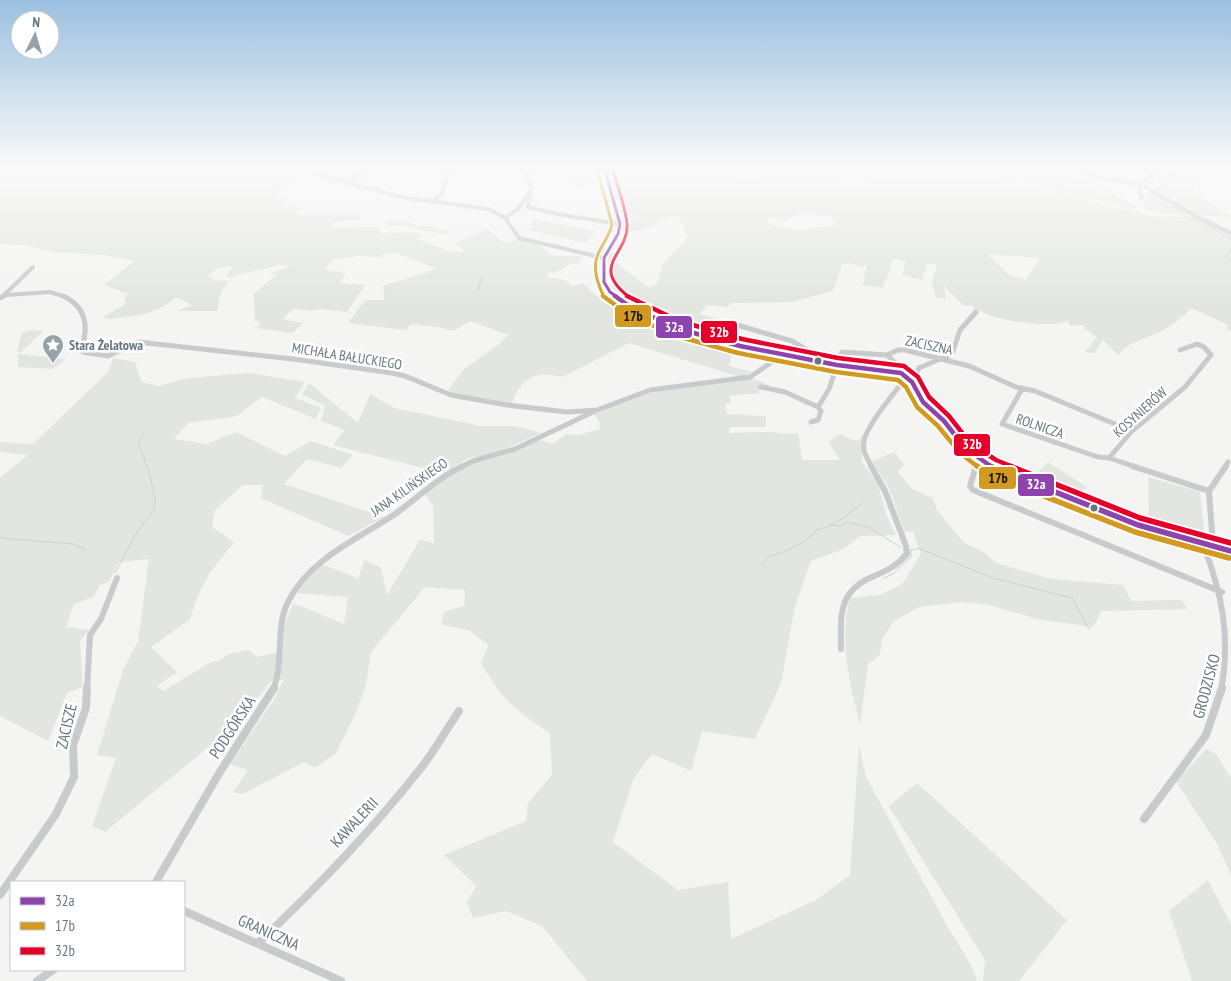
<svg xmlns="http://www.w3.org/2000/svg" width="1231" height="981" font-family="'PT Sans Narrow',sans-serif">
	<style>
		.built { fill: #e3e5e4 }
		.green { fill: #e3e6e0; fill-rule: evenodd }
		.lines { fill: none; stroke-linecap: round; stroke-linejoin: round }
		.stream { stroke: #c8d2d4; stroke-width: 1 }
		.minor-far3 { stroke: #c9cacb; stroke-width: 4 }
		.minor-far2 { stroke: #c9cacb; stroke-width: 5 }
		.minor-far1 { stroke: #c9cacb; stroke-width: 6 }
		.minor { stroke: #c9cacb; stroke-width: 8 }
		.tertiary { fill: #c9cacb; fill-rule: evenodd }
		.bus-1-far2-casing { stroke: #fff; stroke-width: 5.5 }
		.bus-1-far1-casing { stroke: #fff; stroke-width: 8 }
		.bus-1-casing { stroke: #fff; stroke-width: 9 }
		.bus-2-far2-casing { stroke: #fff; stroke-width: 5.5 }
		.bus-2-far1-casing { stroke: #fff; stroke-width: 8 }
		.bus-2-casing { stroke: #fff; stroke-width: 9 }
		.bus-3-far2-casing { stroke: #fff; stroke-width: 5.5 }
		.bus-3-far1-casing { stroke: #fff; stroke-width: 8 }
		.bus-3-casing { stroke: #fff; stroke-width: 9 }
		.bus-1-far2 { stroke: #8e44ad; stroke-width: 3 }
		.bus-1-far1 { stroke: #8e44ad; stroke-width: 4.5 }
		.bus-1 { stroke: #8e44ad; stroke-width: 5.5 }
		.bus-2-far2 { stroke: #d29a20; stroke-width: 3 }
		.bus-2-far1 { stroke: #d29a20; stroke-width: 4.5 }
		.bus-2 { stroke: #d29a20; stroke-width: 5.5 }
		.bus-3-far2 { stroke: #e4002b; stroke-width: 3 }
		.bus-3-far1 { stroke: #e4002b; stroke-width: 4.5 }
		.bus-3 { stroke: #e4002b; stroke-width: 5.5 }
		.bus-dot { fill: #657882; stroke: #fff; stroke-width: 2 }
		.labels { text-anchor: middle; stroke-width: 5; stroke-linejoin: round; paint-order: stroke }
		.poi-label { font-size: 14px; font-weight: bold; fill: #657882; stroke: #fff; text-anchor: start }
		.street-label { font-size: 14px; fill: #657882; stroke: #fff }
		.near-street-label { font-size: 16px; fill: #657882; stroke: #fff }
		.line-badge { stroke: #fff; stroke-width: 2 }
		.badge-label { font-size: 14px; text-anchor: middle; font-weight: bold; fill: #fff }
		.pale-badge-label { font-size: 14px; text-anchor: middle; font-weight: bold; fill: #111 }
	</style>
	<rect width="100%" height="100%" fill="#f4f4f3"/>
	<path class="built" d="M621,215L643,217L644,230L623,233Z"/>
	<path class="green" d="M0,167H114L113,168L190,173L204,167H286L312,176L275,193V197L287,200L283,204L302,209L296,213L313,215H361L359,220L334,222L331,228L378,227L379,233L413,232L422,235L417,239L452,252H466L456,243L487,229L505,243C516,239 529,237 539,245C545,249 546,255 555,256C565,257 573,255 583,257L579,263C565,264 562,272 548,273L546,277L565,280L572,286L583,283L605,304L613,296L647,318L681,331L740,347L731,358L729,366L752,372L740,377L629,343L562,377C535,371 521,377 512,404L455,394L448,390L464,369L498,345L508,335L470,321L453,331L438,327L411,324L405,330L348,323L365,300H385L383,286L437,269L397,253L382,254L384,258L359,256L334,259L324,270L346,273L339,283L365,285L347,312L320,309L312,311L293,309L283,319L303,323L293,333L256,328L261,324L255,321L254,294L277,274L271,273L290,266C278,263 271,268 259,270C248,272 241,273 231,278L226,276L233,266L216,269L209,275L214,280L229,281L221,292L217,311H177L192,305L176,297C161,311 142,316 122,317C115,318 109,321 103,317L126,304L124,298L128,294L104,285L134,261L104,255L52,252L28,245L0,244Z
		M301,167H373L347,183L300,169Z
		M563,167H589L586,172L588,185L576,186Z
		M606,167H689L804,188L901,178L1011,181L1152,216L1210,218L1215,225L1231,233V331L1226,330L1228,325L1191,308C1182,318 1171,326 1159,332C1143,340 1130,341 1118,355L1103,340L1095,353L1085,352L1097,337L1085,329L1084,325L1070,326L1068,321C1050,328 1005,322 987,314C981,312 975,308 970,305L964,306L944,286L946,299L936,297L932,282L937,264H927L922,280L902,275L906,261L893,259L883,288L863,285L867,264L862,267L848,262L842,265L833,291L791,302L730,303L728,307L707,305L700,314L724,321L712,326L684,318L657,316L633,304L613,288L608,258L610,252L613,253V259L621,267L650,288L658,282L662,265L688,237C683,230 683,223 677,216H672L644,230L643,217L622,214ZM808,213L833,217L836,224L822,227L798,230L770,225L767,218L785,220L799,214ZM988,254L1040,258V259L1026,280L1008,274Z
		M699,167H1060L1138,207L1132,210L1022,181L999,178L910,175L810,185L791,184Z
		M1179,167H1206L1205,170L1193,179V193L1231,217L1165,214L1144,210L1142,199H1146L1144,196L1145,192H1159L1154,189L1160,184L1157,177L1153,176L1175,174L1179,171Z
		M532,219L596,231L586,243L527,230L531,227Z
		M386,220L406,221L418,226H426L449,231L445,235L404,226H386Z
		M31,330L43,331L22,352H17L22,333Z
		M18,354L66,359L53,369L18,367Z
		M113,358L135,362L141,382L159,386L188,378L249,373L305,382L295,398L321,408L316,419L262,397L237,416L188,423L174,439L207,444L236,432L285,456L311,441L353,455L341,468L307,459L284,484L384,517L348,536L261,498L263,485H243L215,510L212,527L234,542L209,574L199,594L189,620L151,647L177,672L157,686L163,691L211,662L217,661L229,654L249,650L257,657L283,651V628L293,603L344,624L348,597L296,593L321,564L358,578L365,560L381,568L387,595L420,540L434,543L433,507L424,491L476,461L503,455L536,441L543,440L552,444L567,434L578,435L600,429L599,421L594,413L640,394L752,378L772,386H760L759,394H745L729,396L731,403L725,404L727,414L766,416V427H729V433L766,432L798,434L802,460H840L829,442L839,434L855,441L862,438V462L878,484L885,511L896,535L860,536L844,549L811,561L795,607L781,683L755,739L702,731L691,771L652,754L633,780L613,842L678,890L728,882L731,939L816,900L850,875L859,745L866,777L945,922L972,967L977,981H587L542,926L506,911L473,918L467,902L476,886L444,855L526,821L528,803L552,775L550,733C516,711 501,699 481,663L488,645L470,631L441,624L444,612L464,606L465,590L425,587L371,652L366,685L354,717L336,753L315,768L304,762L243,794L233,792L248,770L230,764L275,698L283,680H272L240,721L105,832L92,826L116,758L97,755L123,670L138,641L149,559L119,562L109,581L99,586L94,597L74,604L66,627L89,630L80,641L83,687L67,693L48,741L0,716V478L28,455L0,452V442L33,444L108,372Z
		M309,383L358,423L370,394L394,408L481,426H515L541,433L491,455L469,458L442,473L333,445L345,430L321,421L325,406L302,394Z
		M975,450L1037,473L1048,462L1087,487L1082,491L1094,499L1090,501H1080L988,463L971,452Z
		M894,452L904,464L898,472L911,488L933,498L937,510L963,542L984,552L996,563L1051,579L1123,585L1131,601L1182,600L1187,609L1102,611L1093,627L1037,619L986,604L961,602L919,607L894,621L883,638L879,656L868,664L860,725C850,683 838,641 850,598L880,595L902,584L921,554L913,532L904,531L889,488L872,461Z
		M1148,477L1200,492L1205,540L1149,523Z
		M1206,749L1216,754L1231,778V875L1217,844L1176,781Z
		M917,783L1067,920L1019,981H983L985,960L889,806Z
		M1208,880L1231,924V981H1192L1169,911Z"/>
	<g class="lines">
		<path class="stream" d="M345,173L346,180
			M1154,190L1161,186L1158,177L1179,172L1183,167
			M1174,206L1189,219L1209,226L1231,239
			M1231,249L1226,256L1231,260
			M478,291L482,276
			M831,525L841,526L847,522L870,528L900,547
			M0,538L73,544L87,550
			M762,566L769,556C788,551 805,544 818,529C835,527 850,513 863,502
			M115,573L137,532L154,510L155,499L150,475L138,442L144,433
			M884,578L894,573L911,557V549L915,550L918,548L993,578L1072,598L1089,629"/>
		<path class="minor-far3" d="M1074,167L1092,175L1144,186L1197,217L1231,233
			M313,174L406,198L488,209L505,218L519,238L604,258
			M347,184L375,167
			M532,189L527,207L562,215L620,224
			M1142,198L1139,189L1157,167
			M434,201L442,192L449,167
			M505,218L518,209L532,189L525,177L533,167
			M7,295L50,292L66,297
			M2,297L33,267"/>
		<path class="minor-far2" d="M63,296C87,307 89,327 81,350L83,352L108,356L138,342L293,359L392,373L405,376L451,395L507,405L567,412L597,410L650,390L750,377L775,360L808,363L811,361
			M0,298L4,296
			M737,325L792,341L823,360L824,363
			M887,355L900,368L901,373
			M912,382L919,368L952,354L960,330L976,312
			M761,387L785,392L818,407L829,389L842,352L887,355L898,350H905L969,366L1016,387L1035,391L1132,431
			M1022,389L1002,424L1098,457L1109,458
			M811,422L818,420L821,411L818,407
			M461,467L473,461L515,449L593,412
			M872,467C867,458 862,451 864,441C866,427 897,388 907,378
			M976,467L978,459
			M1136,467L1109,458L1132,431L1185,387L1211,355L1204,347L1197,344L1180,350
			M1225,467L1228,462"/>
		<path class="minor-far1" d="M976,466L970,486L973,490L1222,592
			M1132,466L1209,491
			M1203,544C1222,593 1231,637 1221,690
			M1213,546L1209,491L1226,466
			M841,649C841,617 837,592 872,577C886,571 897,566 907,554L906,546L885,491L871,466
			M87,690L90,635L101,619L117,578
			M273,690C285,661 274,627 289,600C311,558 358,539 395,514C418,498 437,478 463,466"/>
		<path class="minor" d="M1144,819L1206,735L1222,688
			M156,882L218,775L274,688
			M0,895L56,814L74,777L73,745L86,708L87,688
			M184,911L341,981
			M258,943C316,889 372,830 421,768C435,750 446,730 459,711
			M37,981L53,970"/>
		<path class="tertiary" d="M602,167H606L622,224L620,234L606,258V282L612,291L631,305L678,327L741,344L837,363L903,372L914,381L925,401L946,420L967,446L994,465L1140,523L1231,548V554L1135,527L990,469L963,450L942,422L921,403L910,383L899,375L837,367L740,348L674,329L627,307L608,293L602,282V258L616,234L618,224Z"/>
		<g class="bus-1-far2-casing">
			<path id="bus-1-far2" d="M604,167L620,224L618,234L604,258V282L610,292L617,297"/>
		</g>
		<g class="bus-1-far1-casing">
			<path id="bus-1-far1" d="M615,296L629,306L676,328L740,346L837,365L901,373L912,382L923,402L944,421L965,448L992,467"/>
		</g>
		<g class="bus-1-casing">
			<path id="bus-1" d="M990,466L1138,525L1231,551"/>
		</g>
		<g class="bus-2-far2-casing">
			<path id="bus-2-far2" d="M597,169L612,224C610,235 603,243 598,254C592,267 598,285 604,297"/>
		</g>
		<g class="bus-2-far1-casing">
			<path id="bus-2-far1" d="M603,296L625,312L673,335L738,353L836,372L898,380L906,387L917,407L938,426L960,453L978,467"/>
		</g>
		<g class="bus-2-casing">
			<path id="bus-2" d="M977,466L988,474L1135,532L1229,558"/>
		</g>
		<g class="bus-3-far2-casing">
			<path id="bus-3-far2" d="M612,167C617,185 625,205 627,223C630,254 588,265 629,297"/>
		</g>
		<g class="bus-3-far1-casing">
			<path id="bus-3-far1" d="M627,296L679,321L742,339L838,358L904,366L918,377L929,397L949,416L970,443L996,460L1013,467"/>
		</g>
		<g class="bus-3-casing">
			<path id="bus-3" d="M1010,466L1140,518L1231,543"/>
		</g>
		<use href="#bus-1-far2" class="bus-1-far2"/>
		<use href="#bus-1-far1" class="bus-1-far1"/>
		<use href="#bus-1" class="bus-1"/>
		<use href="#bus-2-far2" class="bus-2-far2"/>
		<use href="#bus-2-far1" class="bus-2-far1"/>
		<use href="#bus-2" class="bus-2"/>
		<use href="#bus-3-far2" class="bus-3-far2"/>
		<use href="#bus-3-far1" class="bus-3-far1"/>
		<use href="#bus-3" class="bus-3"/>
	</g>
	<linearGradient id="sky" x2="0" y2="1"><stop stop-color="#9bc0e0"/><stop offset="0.55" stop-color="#fafafa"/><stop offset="1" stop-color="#fafafa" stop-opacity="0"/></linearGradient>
	<rect width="1231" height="304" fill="url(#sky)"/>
	<defs>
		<g id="sight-pin" transform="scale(1.125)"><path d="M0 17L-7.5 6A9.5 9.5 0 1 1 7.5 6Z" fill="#97a3aa" stroke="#fff"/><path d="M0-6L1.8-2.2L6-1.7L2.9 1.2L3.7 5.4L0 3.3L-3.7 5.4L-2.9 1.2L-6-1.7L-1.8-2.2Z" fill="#fff"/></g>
	</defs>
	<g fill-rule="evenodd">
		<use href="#sight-pin" x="53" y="345"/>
	</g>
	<g class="bus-dot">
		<circle cx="818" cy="361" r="4.5"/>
		<circle cx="1094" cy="508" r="4.5"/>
	</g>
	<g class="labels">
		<g class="poi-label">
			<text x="69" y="350">Stara Żelatowa</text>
		</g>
		<g class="street-label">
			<text transform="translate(929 345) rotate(12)" y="5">ZACISZNA</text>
			<text transform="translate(347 356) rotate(9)" y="5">MICHAŁA BAŁUCKIEGO</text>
			<text transform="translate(1140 412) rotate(-42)" y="5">KOSYNIERÓW</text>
			<text transform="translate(1040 426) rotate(19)" y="5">ROLNICZA</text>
			<text transform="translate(409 487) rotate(-35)" y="5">JANA KILIŃSKIEGO</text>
		</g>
		<g class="near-street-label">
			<text transform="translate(1206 686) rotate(-75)" y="6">GRODZISKO</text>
			<text transform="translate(66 726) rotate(-77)" y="6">ZACISZE</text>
			<text transform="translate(232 727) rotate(-57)" y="6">PODGÓRSKA</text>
			<text transform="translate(354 822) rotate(-47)" y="6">KAWALERII</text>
			<text transform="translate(269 932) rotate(24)" y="6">GRANICZNA</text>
		</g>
	</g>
	<g class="line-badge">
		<rect x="614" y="304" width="38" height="24" rx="5" fill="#d29a20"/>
		<rect x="655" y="315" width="38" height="24" rx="5" fill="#8e44ad"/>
		<rect x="700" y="320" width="38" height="24" rx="5" fill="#e4002b"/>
		<rect x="953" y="433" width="38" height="24" rx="5" fill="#e4002b"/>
		<rect x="978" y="466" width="39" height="24" rx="5" fill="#d29a20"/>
		<rect x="1017" y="473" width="38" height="24" rx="5" fill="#8e44ad"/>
	</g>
	<g class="badge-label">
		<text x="674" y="332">32a</text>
		<text x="719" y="337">32b</text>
		<text x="972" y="449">32b</text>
		<text x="1036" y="489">32a</text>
	</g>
	<g class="pale-badge-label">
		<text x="633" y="321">17b</text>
		<text x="998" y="483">17b</text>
	</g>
	<rect x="10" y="881" width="175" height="90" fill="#ffffff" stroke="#c1c9cd"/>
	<rect x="20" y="897" width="25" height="8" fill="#8e44ad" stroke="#c1c9cd"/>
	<text x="55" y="906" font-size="15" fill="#657882">32a</text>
	<rect x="20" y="922" width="25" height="8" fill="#d29a20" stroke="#c1c9cd"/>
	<text x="55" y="931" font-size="15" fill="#657882">17b</text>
	<rect x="20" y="947" width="25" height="8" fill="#e4002b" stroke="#c1c9cd"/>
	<text x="55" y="956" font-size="15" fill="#657882">32b</text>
	<g transform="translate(35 35) rotate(5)"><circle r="24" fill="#ffffff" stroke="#c1c9cd"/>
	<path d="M0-4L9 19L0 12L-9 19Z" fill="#97a3aa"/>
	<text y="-8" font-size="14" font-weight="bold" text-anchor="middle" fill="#657882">N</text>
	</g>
</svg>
